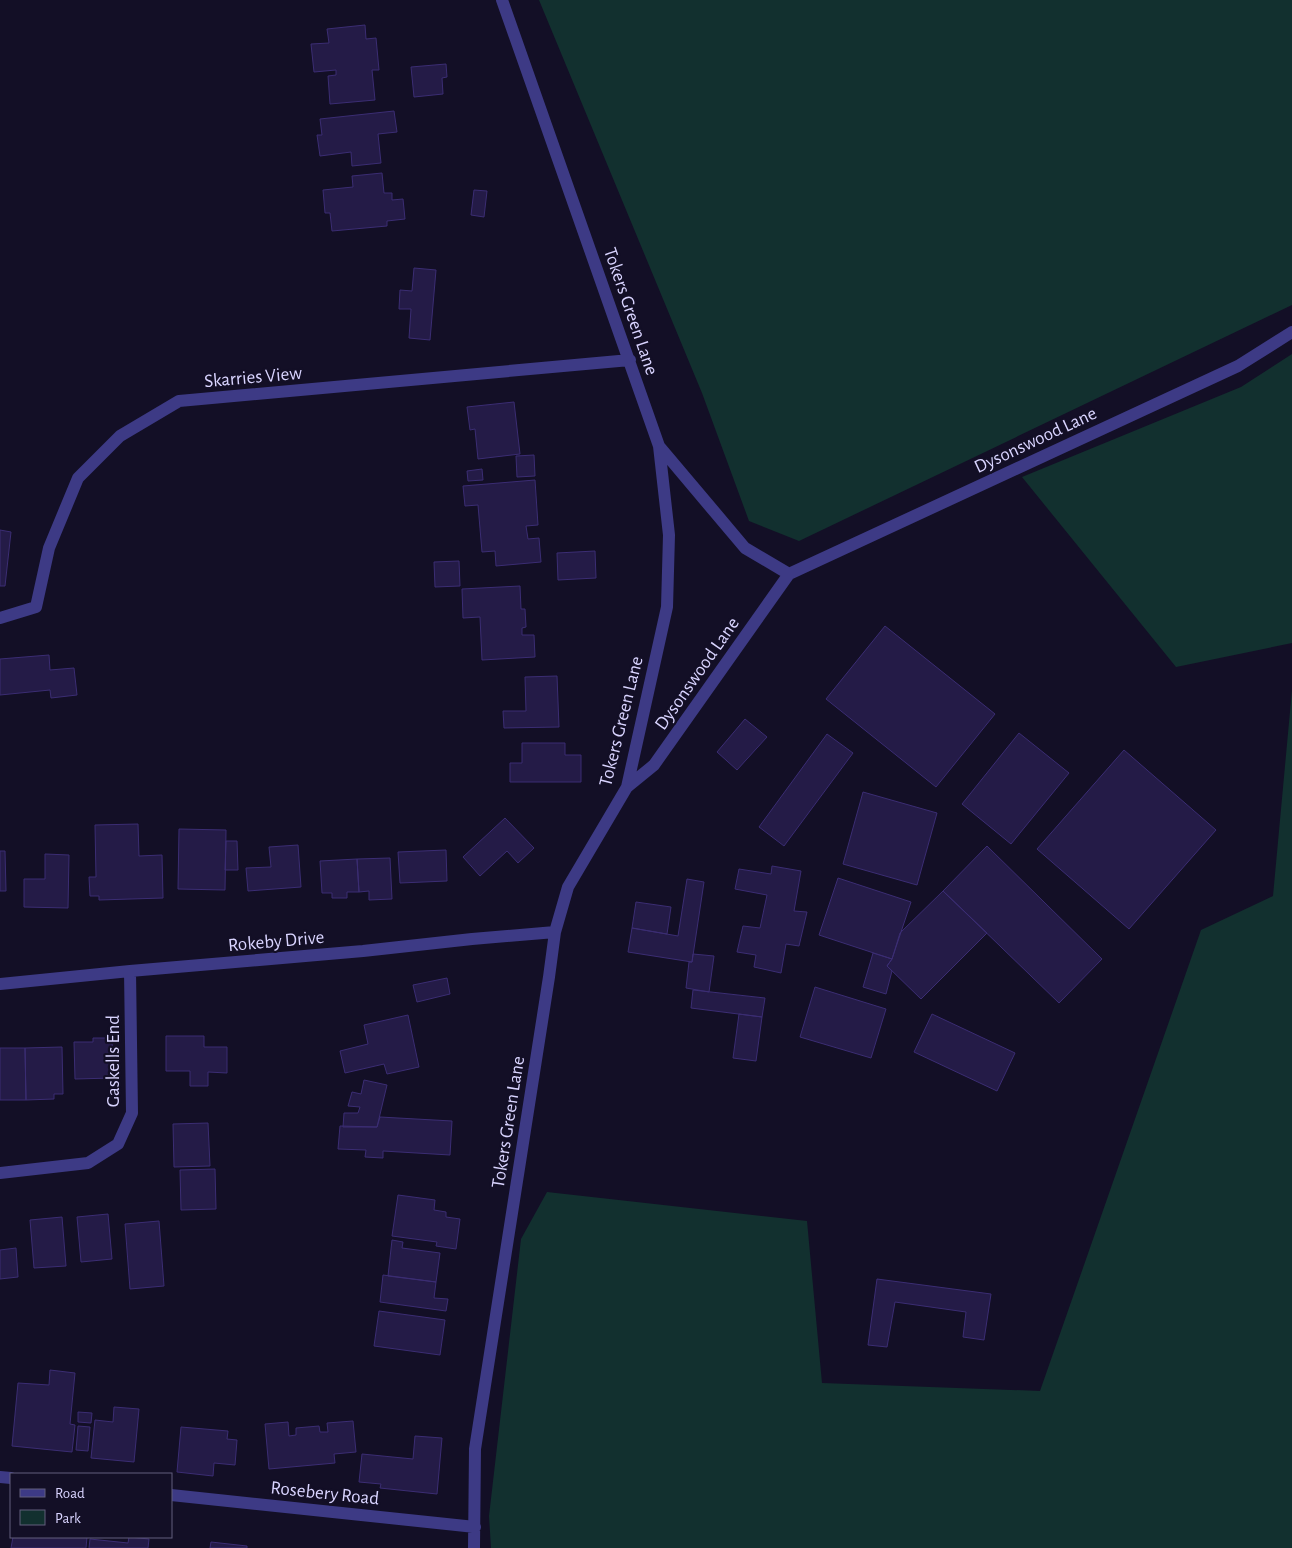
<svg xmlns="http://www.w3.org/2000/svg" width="1292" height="1548" font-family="'Alegreya Sans',sans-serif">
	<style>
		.green { fill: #12302f }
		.building { fill: #241b47; stroke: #3b2d73 }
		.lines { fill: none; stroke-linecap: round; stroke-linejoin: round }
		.minor { stroke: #3d3a85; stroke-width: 12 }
		.labels { text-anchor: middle; stroke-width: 4.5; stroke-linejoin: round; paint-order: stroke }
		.street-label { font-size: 19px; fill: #d9d4ff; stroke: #130f26 }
	</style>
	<rect width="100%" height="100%" fill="#130f26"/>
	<path class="green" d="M539,0H1292V305L799,541L749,521L702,393Z
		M1292,354V643L1176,667L1022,477L1241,387Z
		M1292,690V1548H491L489,1516L521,1239L547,1192L807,1221L822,1383L1040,1391L1201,930L1273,896Z"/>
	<path class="building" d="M365,25L366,39L376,38L379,70H372L375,100L330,104L328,76L336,75V70L314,72L311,44L329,43L327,29Z
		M446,64L447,77L442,78L443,94L414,97L411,67Z
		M394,111L397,132L378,134L381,163L352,166L351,152L320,156L317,135H322L320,119Z
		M382,173L384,193H392V200L403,199L405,219L387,221V226L332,231L330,213H325L323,190L353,187L352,176Z
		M474,190L487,191L484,217L471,215Z
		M414,268L436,270L430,340L409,338L411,309H399L400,290L412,291Z
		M514,402L520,454L478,459L475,429L470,430L467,407Z
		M534,455L535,476L517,477L516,456Z
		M482,469L483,480L468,481L467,471Z
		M535,480L538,525L526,526L528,539L539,538L541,562L496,566L495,551L482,552L478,505L465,506L463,486Z
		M0,530L11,532L5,586H0Z
		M595,551L596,578L558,580L557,553Z
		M459,561L460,586L435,587L434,562Z
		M520,586L521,609H525L526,627L522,628V635H534L535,657L482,660L480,617L463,618L462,589Z
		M885,626L995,714L936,787L826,699Z
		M49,655L50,670L74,668L77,695L51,698L50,690L0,695V659Z
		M557,676L559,727L504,728L503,711H526L525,677Z
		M745,719L767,737L737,770L717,752Z
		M1019,733L1069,773L1011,844L962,804Z
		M827,734L853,753L784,846L759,827Z
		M522,743H565V755H581V782H510V763H522Z
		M1124,750L1216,830L1129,929L1037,849Z
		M863,792L937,813L917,885L843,864Z
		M505,818L534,848L518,863L507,851L480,876L463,857Z
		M138,824L139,856L162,855L163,898L99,900V896H90L89,877H96L95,825Z
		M179,829L226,830L225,890L178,889Z
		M226,841H237L238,870H225Z
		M298,845L301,887L248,891L246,868L271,867L269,847Z
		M987,846L1102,959L1059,1003L943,891Z
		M446,850L447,881L400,883L398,852Z
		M0,851H5L6,891H0Z
		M45,854L69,855L68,908L24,907V879H45Z
		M390,858L392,899L369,900V891L359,892L357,859Z
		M357,859L359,892H347V898H332V893H322L320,861Z
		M772,866L801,871L794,911L807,912L799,946L786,944L781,973L754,967L756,955L737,952L743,926L760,928L767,895L735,889L739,869L771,874Z
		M838,878L911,902L892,959L819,935Z
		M687,879L704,882L692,962L628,952L632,928L678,936Z
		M943,891L987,933L921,999L887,966L892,959L900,933Z
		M636,902L671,907L667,934L632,928Z
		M873,953L892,959L887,966L892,971L886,994L863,987Z
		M693,954L714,956L709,992L686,988L689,962H692Z
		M447,978L450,994L417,1002L413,985Z
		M815,987L886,1009L871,1058L800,1037Z
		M693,990L765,998L762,1017L691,1008Z
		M739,1014L762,1017L756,1061L733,1058Z
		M932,1014L1015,1053L997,1091L914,1052Z
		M408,1015L419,1067L387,1074L384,1064L345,1073L340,1051L368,1044L364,1025Z
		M166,1036H204V1047H227V1073L208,1072V1086H190V1071H166Z
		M93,1038H112L113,1078L75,1079L74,1042H93Z
		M62,1047L63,1094H54V1099L26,1100L25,1048Z
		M0,1048H25L26,1100H0Z
		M364,1080L387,1085L377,1127H343L344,1113H358L360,1107L348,1106L352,1092L361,1094Z
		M380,1117L452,1121L450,1155L383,1151V1158L365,1157L366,1150L338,1149L340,1126L377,1127Z
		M208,1123L210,1166L174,1167L173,1124Z
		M215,1169L216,1209L181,1210L180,1170Z
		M398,1195L435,1200L434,1210L446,1212V1217L460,1219L456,1249L436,1246L437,1242L392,1236Z
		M108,1214L112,1259L81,1262L77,1217Z
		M62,1217L66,1266L34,1268L30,1220Z
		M159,1221L164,1286L130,1289L125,1224Z
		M392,1240L403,1242L402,1248L440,1253L436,1282L388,1276Z
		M16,1248L18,1277L0,1279V1250Z
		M383,1275L436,1282L434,1298L448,1299L446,1311L380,1302Z
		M877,1279L991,1294L984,1340L963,1337L966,1312L895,1302L887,1347L868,1345Z
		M379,1311L445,1320L440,1355L374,1346Z
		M50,1370L75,1373L70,1424L75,1425L72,1452L12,1446L18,1383L49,1385Z
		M114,1407L139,1409L134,1462L91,1458L95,1420L113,1422Z
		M78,1412L92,1413L91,1423L78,1422Z
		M353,1421L356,1452L334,1454L335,1463L269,1469L265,1424L288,1422L289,1436L296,1435V1428L319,1426L320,1432H328L327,1423Z
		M78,1426L90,1427L88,1451L76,1450Z
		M181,1427L228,1431L227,1439L237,1440L235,1465L214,1463L213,1476L177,1472Z
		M415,1436L442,1438L437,1494L380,1488L381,1484L359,1482L362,1454L413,1459Z
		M13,1537H87L86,1548H11Z
		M129,1537L149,1539L148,1548H89L90,1539L128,1543Z
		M211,1542L247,1546V1548H210Z"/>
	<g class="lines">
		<path class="minor" d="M659,446L745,548L789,574
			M0,618L36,607L49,548L78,478L120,436L179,401L630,360
			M627,787L654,765L789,574L1238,366L1292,332
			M0,984L130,971L363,951L472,939L555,932
			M0,1173L88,1163L118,1144L132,1113L130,971
			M0,1477L11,1478
			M171,1495L475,1527
			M474,1548L475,1449L549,977L555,932L568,887L627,787L667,607L669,535L659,446L502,0"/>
	</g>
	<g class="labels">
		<g class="street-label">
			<text transform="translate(632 311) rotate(71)" y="7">Tokers Green Lane</text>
			<text transform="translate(253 376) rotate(-5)" y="7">Skarries View</text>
			<text transform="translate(1035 439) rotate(-25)" y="7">Dysonswood Lane</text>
			<text transform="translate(696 673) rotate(-55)" y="7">Dysonswood Lane</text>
			<text transform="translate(620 721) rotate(-76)" y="7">Tokers Green Lane</text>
			<text transform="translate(276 940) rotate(-5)" y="7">Rokeby Drive</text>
			<text transform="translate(112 1061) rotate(-90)" y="7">Gaskells End</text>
			<text transform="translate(507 1122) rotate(-81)" y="7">Tokers Green Lane</text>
			<text transform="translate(325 1492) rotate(6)" y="7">Rosebery Road</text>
		</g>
	</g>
	<rect x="10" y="1473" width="162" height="65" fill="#130f26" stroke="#625e7d"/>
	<rect x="20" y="1489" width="25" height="8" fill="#3d3a85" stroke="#625e7d"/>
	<text x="55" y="1498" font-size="15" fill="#d9d4ff">Road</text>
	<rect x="20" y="1510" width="25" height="15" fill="#12302f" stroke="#625e7d"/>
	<text x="55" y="1523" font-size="15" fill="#d9d4ff">Park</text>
</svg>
